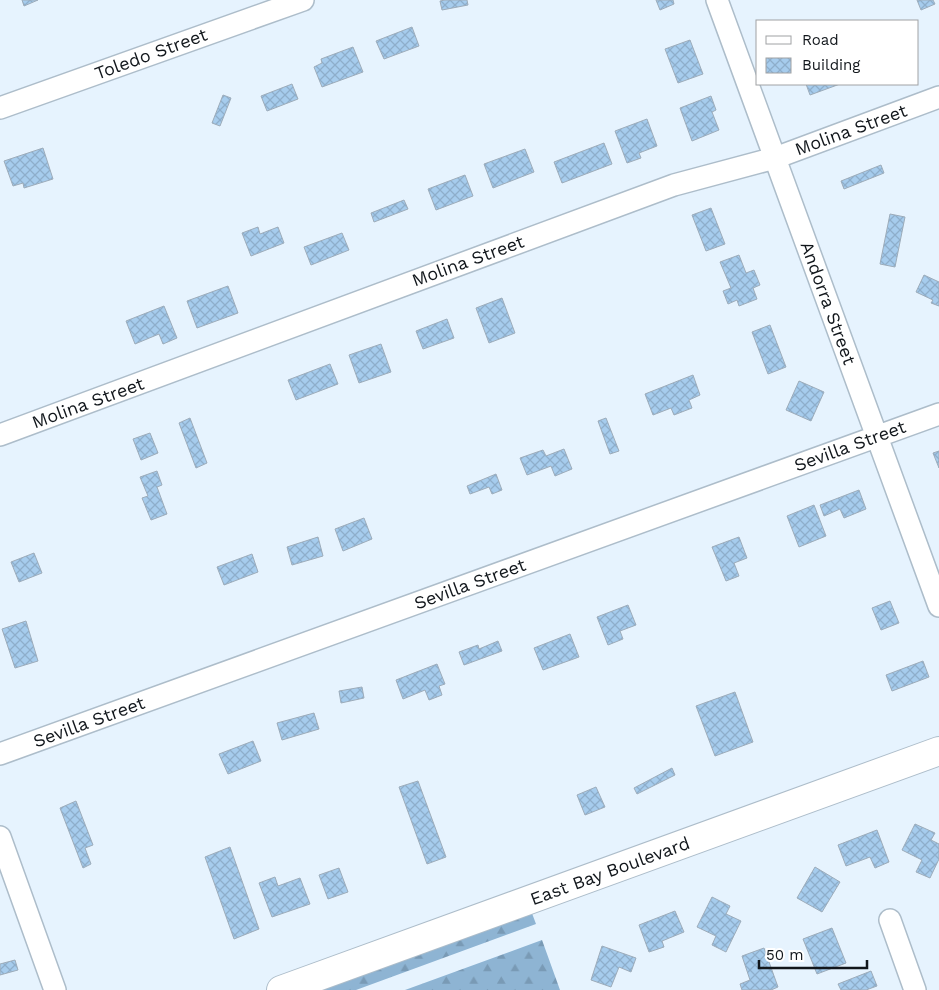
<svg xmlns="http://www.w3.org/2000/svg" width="939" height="990" font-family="'Work Sans',sans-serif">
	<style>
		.forest { fill: url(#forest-firs) }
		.building { fill: url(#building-cross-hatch); stroke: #9dacba }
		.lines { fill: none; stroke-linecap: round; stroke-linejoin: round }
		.minor-casing { stroke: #adbdca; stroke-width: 24 }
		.major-casing { stroke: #adbdca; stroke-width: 30 }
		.minor { stroke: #fff; stroke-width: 21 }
		.major { stroke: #fff; stroke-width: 28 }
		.labels { text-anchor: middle; stroke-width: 5; stroke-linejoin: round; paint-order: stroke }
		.street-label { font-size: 18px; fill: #11161b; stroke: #fff }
	</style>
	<defs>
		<pattern id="forest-firs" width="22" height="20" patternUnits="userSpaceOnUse" patternTransform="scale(1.25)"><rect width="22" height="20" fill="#8eb4d3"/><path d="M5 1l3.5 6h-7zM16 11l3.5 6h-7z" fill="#799ab5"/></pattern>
		<pattern id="building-cross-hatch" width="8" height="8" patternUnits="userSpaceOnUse" patternTransform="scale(1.25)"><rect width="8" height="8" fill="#a6cced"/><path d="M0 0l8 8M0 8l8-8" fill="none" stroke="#8eaecb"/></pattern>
	</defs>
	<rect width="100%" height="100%" fill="#e6f3fe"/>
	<path class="forest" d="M530,908L536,924L356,990H306Z
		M542,940L560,990H405Z"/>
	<path class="building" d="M22,0H38L24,6Z
		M445,0H467L468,5L442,10L440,1Z
		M656,0H673L674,4L660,10Z
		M917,0H933L935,4L921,10Z
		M412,27L419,46L384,59L376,41Z
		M690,40L703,74L678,83L665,49Z
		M353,47L363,72L322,87L314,67L322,63L321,59Z
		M292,84L298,99L267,111L261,96Z
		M806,84H840L810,95Z
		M223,95L231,98L220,126L212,123Z
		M711,96L716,110L712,112L719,130L692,141L680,108Z
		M647,119L657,146L639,153L641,158L627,163L615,131Z
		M604,143L612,164L562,183L554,162Z
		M43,148L53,179L24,188L23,183L13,186L4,161Z
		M525,149L534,172L493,188L484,164Z
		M881,165L884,173L844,189L841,181Z
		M465,175L473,196L436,210L428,189Z
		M404,200L408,209L374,222L371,213Z
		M711,208L725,244L706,251L692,215Z
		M890,214L905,217L895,267L880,264Z
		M258,227L260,234L278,227L284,243L251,256L242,233Z
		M342,233L349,250L311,265L304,247Z
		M739,255L746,273L754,270L760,285L753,288L757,299L739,306L737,300L728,304L723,291L731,288L720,262Z
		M924,275L939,282V306L931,303L933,300L916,292Z
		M228,286L238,313L197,328L187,301Z
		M502,298L515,333L489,343L476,308Z
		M164,306L177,338L163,344L159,334L135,344L126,321Z
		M447,319L454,338L423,349L416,331Z
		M770,325L786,367L768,374L752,332Z
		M381,344L391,372L359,383L349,355Z
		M330,364L338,384L296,400L288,380Z
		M693,375L700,395L689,400L692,408L674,415L671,408L653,415L645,394Z
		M799,381L824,392L811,421L786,410Z
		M190,418L207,463L196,468L179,423Z
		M606,418L619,451L610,454L598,421Z
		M150,433L158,453L141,460L133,439Z
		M564,449L572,469L555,476L551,466L527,475L520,458L543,450L546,456Z
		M939,451V468L933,453Z
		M157,471L162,485L157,487L167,514L151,520L142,498L148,496L140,477Z
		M496,474L502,490L492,494L489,487L470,494L467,486Z
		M859,490L866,509L844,518L840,509L824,516L820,505Z
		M814,505L826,536L799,547L787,516Z
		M364,518L372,539L343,551L335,529Z
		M318,537L323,556L292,565L287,547Z
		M739,537L747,558L734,563L739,576L726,581L712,547Z
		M34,553L42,573L19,582L11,562Z
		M252,554L258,572L224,585L217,567Z
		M890,601L899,623L881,630L872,608Z
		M628,605L636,625L620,631L623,639L608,645L597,617Z
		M26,621L38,661L15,668L2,629Z
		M570,634L579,657L543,670L534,648Z
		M498,641L502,651L464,665L459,652L478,645L479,649Z
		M923,661L929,677L892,691L886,675Z
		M437,664L445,684L439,686L442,695L429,700L425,690L403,699L396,680Z
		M362,687L364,698L341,703L339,691Z
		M735,692L753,742L715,756L696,706Z
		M314,713L319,729L282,740L277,723Z
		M253,741L261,761L228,774L219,754Z
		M672,768L675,775L637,794L634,788Z
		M418,781L446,857L427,864L399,787Z
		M596,787L605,807L585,815L577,795Z
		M76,801L93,845L85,848L91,864L83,868L60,808Z
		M915,824L935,833L931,840L939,844V859L930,878L916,872L922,860L902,850Z
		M877,830L889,862L875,868L870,857L846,866L838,845Z
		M230,847L259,929L234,939L205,857Z
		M815,867L840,882L822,912L797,898Z
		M339,868L348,892L328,899L319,875Z
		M275,877L278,886L300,878L310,904L272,917L259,883Z
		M712,897L730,906L726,914L741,921L726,952L712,945L716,936L697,927Z
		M675,911L684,932L662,941L664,947L649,952L639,925Z
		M832,928L846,963L817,974L803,939Z
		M602,946L636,958L631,972L619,967L611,987L591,980Z
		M764,948L778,987L771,990H742L740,984L750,980L742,956Z
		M15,960L18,970L0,975V964Z
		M871,971L877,986L866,990H841L838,984Z"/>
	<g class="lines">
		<g class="minor-casing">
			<path id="minor" d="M717,0L939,606
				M0,108L303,0
				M0,435L674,185L775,158L939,97
				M0,754L939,414
				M0,837L55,990
				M890,920L915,990"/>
		</g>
		<g class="major-casing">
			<path id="major" d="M281,990L939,751"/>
		</g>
		<use href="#minor" class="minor"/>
		<use href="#major" class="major"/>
	</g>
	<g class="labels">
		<g class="street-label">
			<text transform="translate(151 54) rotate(-20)" y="6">Toledo Street</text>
			<text transform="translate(851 130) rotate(-20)" y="6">Molina Street</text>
			<text transform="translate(468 261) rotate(-20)" y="6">Molina Street</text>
			<text transform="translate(828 303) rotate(70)" y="6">Andorra Street</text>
			<text transform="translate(88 403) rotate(-20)" y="6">Molina Street</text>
			<text transform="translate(850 446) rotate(-20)" y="6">Sevilla Street</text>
			<text transform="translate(470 584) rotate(-20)" y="6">Sevilla Street</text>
			<text transform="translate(89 722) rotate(-20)" y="6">Sevilla Street</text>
			<text transform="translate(610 871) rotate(-20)" y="6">East Bay Boulevard</text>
		</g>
	</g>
	<rect x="756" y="20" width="162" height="65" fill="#ffffff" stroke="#a0a2a4"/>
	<rect x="766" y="36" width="25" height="8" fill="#ffffff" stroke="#a0a2a4"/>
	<text x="802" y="45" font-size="15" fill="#11161b">Road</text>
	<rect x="766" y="58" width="25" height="15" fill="url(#building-cross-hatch)" stroke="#a0a2a4"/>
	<text x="802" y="70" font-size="15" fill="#11161b">Building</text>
	<path d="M759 960v8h108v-8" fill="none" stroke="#11161b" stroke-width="2.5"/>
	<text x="766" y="960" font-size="15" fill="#11161b" stroke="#ffffff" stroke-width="4" paint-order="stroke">50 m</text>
</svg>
